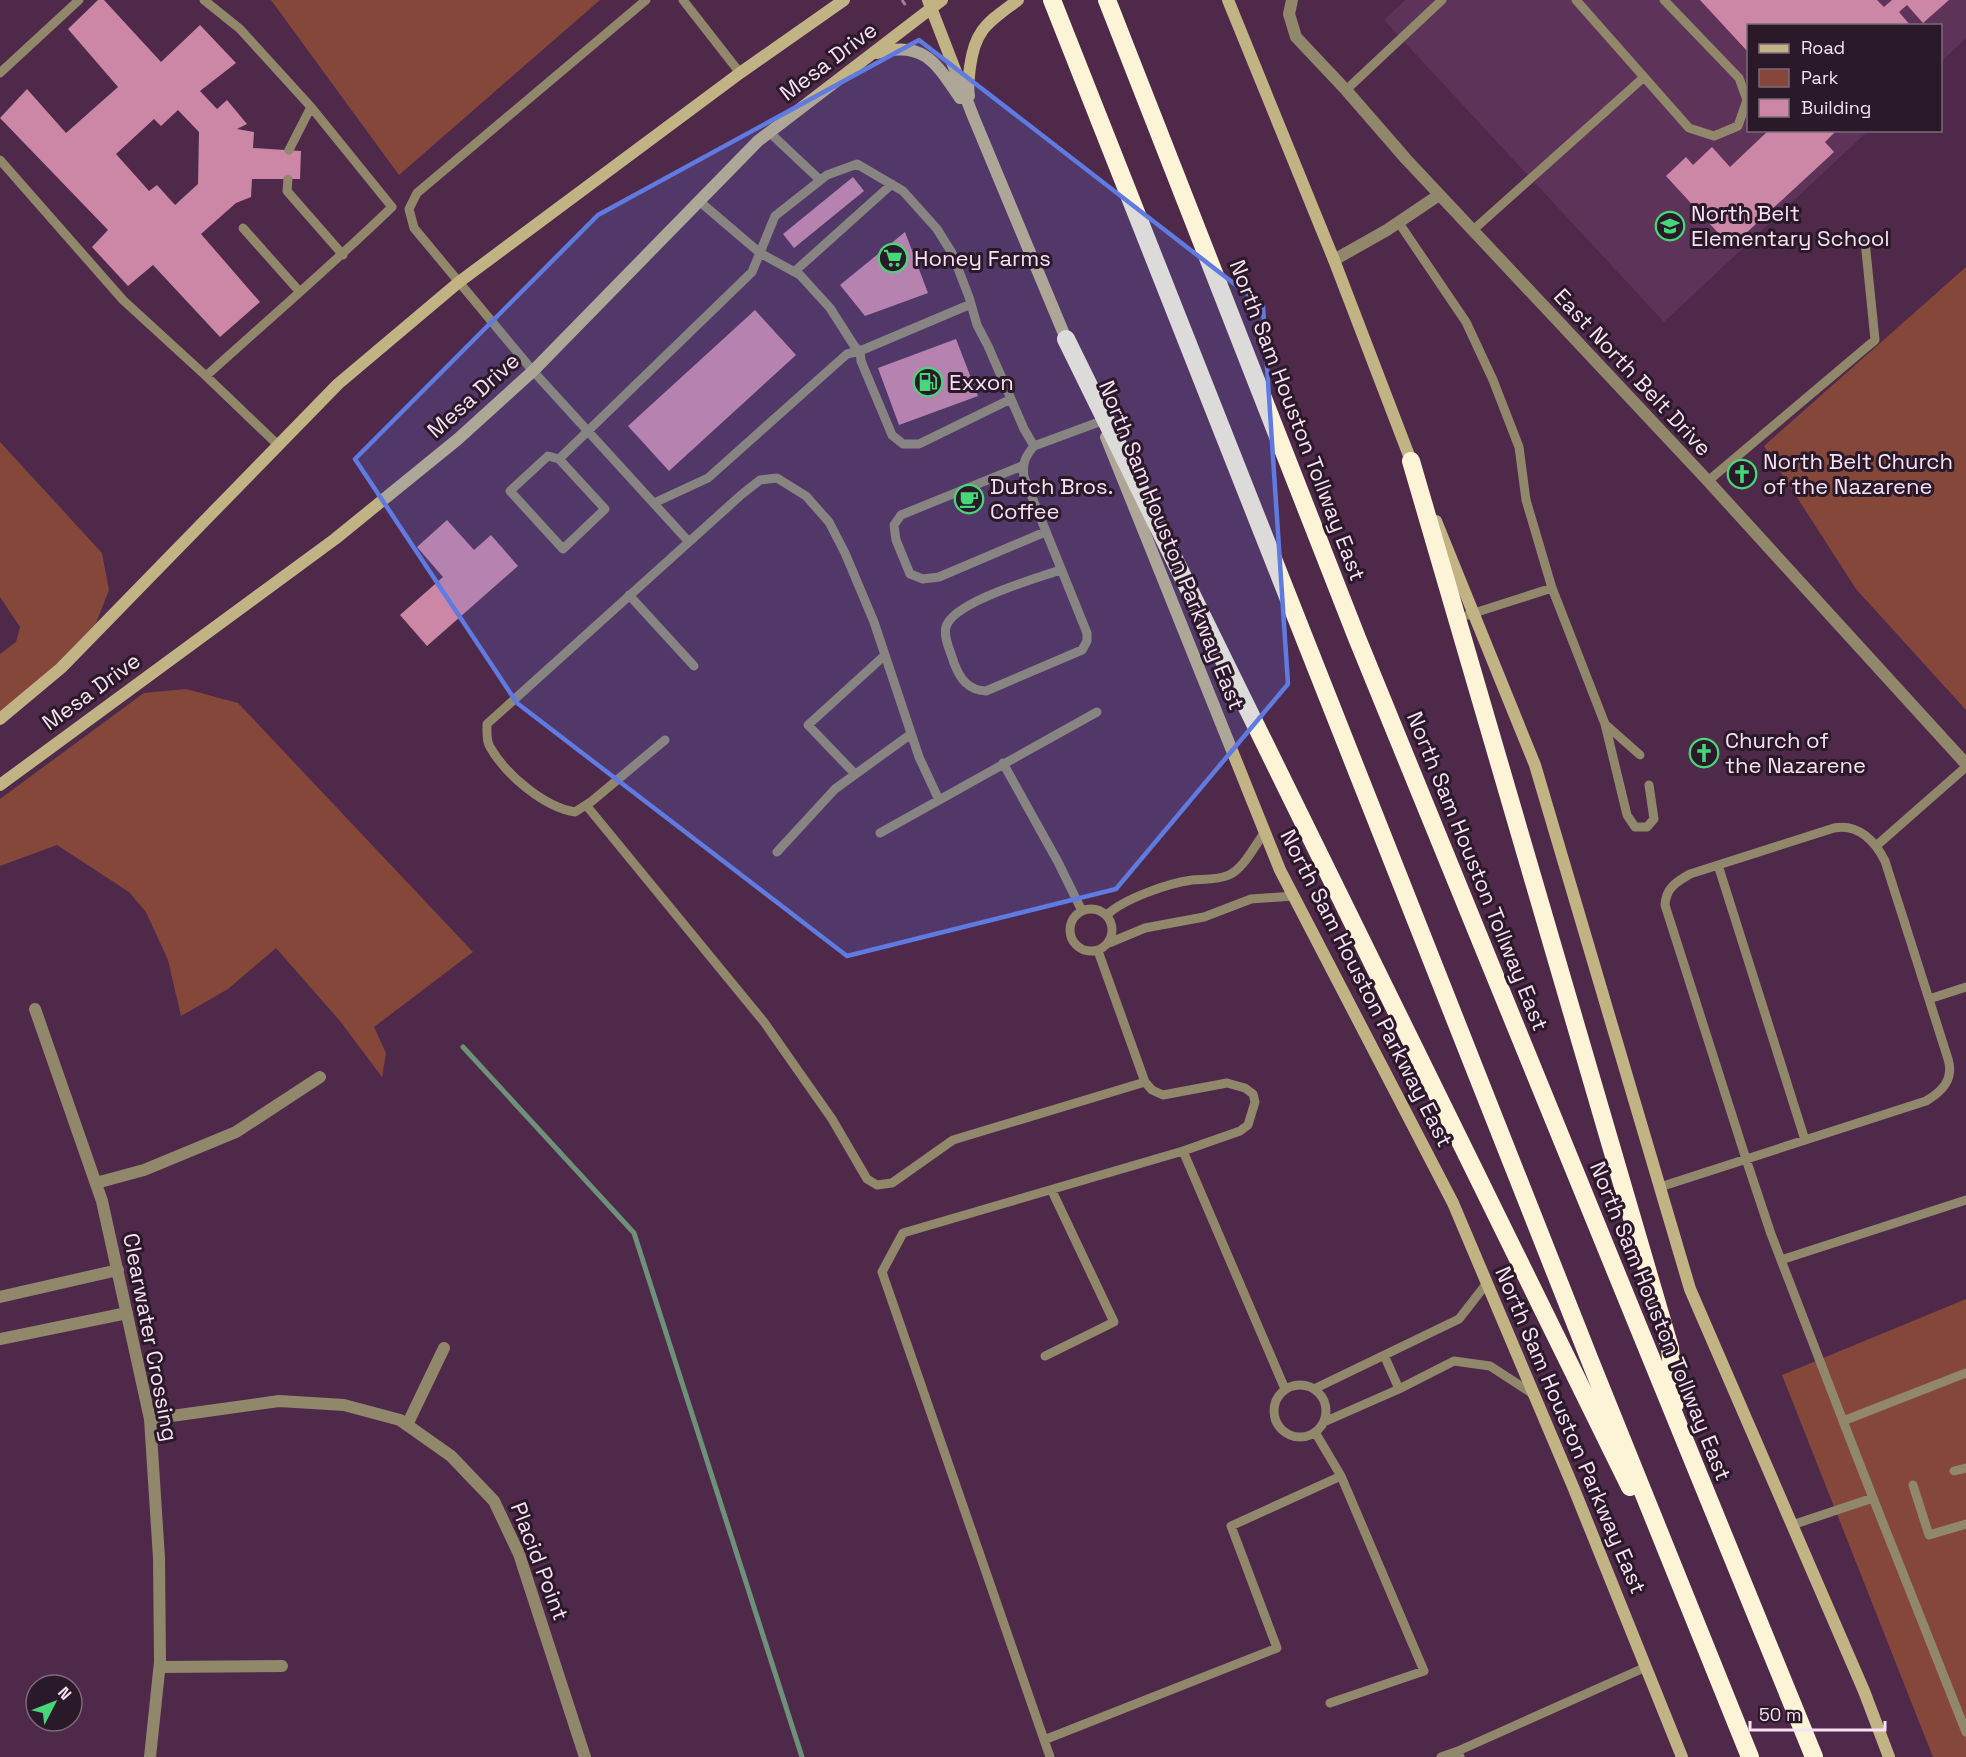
<svg xmlns="http://www.w3.org/2000/svg" width="1966" height="1757" font-family="'Space Grotesk',sans-serif">
	<style>
		.built { fill: #5d3359 }
		.green { fill: #86473b }
		.lines { fill: none; stroke-linecap: round; stroke-linejoin: round }
		.stream { stroke: #6e9179; stroke-width: 5 }
		.building { fill: #cc86a6; fill-rule: evenodd }
		.path { stroke: #a0819b; stroke-width: 3; stroke-dasharray: 6 3; stroke-linecap: butt }
		.lane { stroke: #91876a; stroke-width: 9 }
		.street { stroke: #91876a; stroke-width: 12 }
		.secondary { stroke: #c2b385; stroke-width: 12 }
		.highway { stroke: #fdf4d8; stroke-width: 18 }
		.marked { fill: #5f7ae1; fill-opacity: 0.2; stroke: #5f7ae1; stroke-width: 4.5; stroke-linejoin: round }
		.labels { text-anchor: middle; stroke-width: 6; stroke-linejoin: round; paint-order: stroke }
		.street-label { font-size: 22px; fill: #f9e1f5; stroke: #2a1928 }
		.poi-label { font-size: 22px; fill: #f9e1f5; stroke: #2a1928; text-anchor: start }
	</style>
	<rect width="100%" height="100%" fill="#4f294a"/>
	<path class="built" d="M1405,0H1966V38L1941,62L1940,26H1748V130L1868,131L1664,322L1384,20Z"/>
	<path class="green" d="M271,0H600L399,175Z
		M1966,267V710L1856,589L1764,446Z
		M0,442L102,553L109,590L96,623L55,666L0,712V654L16,642L20,627L0,597Z
		M186,689L238,703L473,952L374,1027L386,1053L382,1077L340,1021L276,948L228,989L181,1016L168,960L146,912L129,892L57,845L0,866V799L144,693Z
		M1966,1299V1757H1933L1782,1375Z"/>
	<g class="lines">
		<path class="stream" d="M463,1047L634,1233L802,1757"/>
	</g>
	<path class="building" d="M98,0H104L161,62L200,25L236,63L200,91L217,109L227,100L247,124L237,129L254,132L253,148L301,151L300,179H252L251,197L236,203L201,234L260,302L220,337L153,265L128,286L92,247L108,230L0,118L27,89L66,133L118,87L68,29ZM178,110L199,132L198,184L175,205L157,185L149,191L116,154L154,119L161,126Z
		M1700,0H1877L1884,7L1892,0H1949L1923,23L1907,5L1899,12L1911,26H1748V52Z
		M1769,130H1837L1825,142L1834,152L1731,247L1666,176L1686,157L1693,165L1712,147L1730,167Z
		M853,177L864,191L794,248L783,234Z
		M905,232L928,293L865,316L840,285Z
		M755,310L796,355L669,471L628,426Z
		M956,339L978,396L899,425L878,368Z
		M447,520L474,550L491,535L518,566L427,646L400,615L443,577L417,547Z"/>
	<g class="lines">
		<path class="path" d="M902,0L906,6"/>
		<path class="lane" d="M204,0L240,29L311,107L392,207C332,265 268,320 206,376
			M646,0L417,193L409,209L414,228L533,371L689,542
			M683,0L740,73
			M1576,0L1689,128L1714,136L1738,126L1747,100L1739,78L1664,0
			M0,73L79,0
			M1346,90L1442,0
			M769,132L820,180
			M289,150L311,107
			M0,160L123,300L206,376L278,445
			M288,179L287,191L343,255
			M699,201L760,253L800,275L830,308L855,347L860,351L971,304
			M1399,223L1466,322L1493,380L1519,447L1526,500L1552,588
			M243,228L299,291
			M1472,231L1643,78
			M794,272L892,184
			M1034,446C1025,457 1022,463 1024,477L1087,633V641L1082,650L986,691C968,690 960,679 954,663C951,652 943,638 946,627C953,602 1035,579 1060,570
			M548,456L559,459L605,509L563,549L510,491Z
			M559,459L752,272L775,216L827,175L857,164L903,191L937,229L952,253L969,297L977,325L988,346L1024,429L1034,446L1099,422
			M1022,466L901,515L894,525L896,540L910,574L923,579L939,577L1045,532
			M1708,481L1875,340L1865,241
			M654,503L708,478L847,354L860,351L861,361L892,435L903,444H919L1011,399
			M629,595L694,666
			M1468,615L1552,588L1605,724
			M665,740L592,801L575,812C544,807 506,775 490,747C486,741 487,731 487,724L741,495L760,480L777,478L806,496L829,522L845,553L874,622L919,757L939,800
			M1640,755L1605,724L1627,815L1635,827H1647L1654,819L1649,785
			M1003,763L1058,862L1082,911
			M855,774L808,725L885,655
			M586,805L764,1022L832,1119L867,1179L877,1185L892,1183L953,1140L1145,1082
			M880,833L1097,712
			M1876,846L1966,767
			M777,852L835,789L911,734
			M1718,865L1805,1140
			M1070 930a21 21 0 1 1 42 0a21 21 0 1 1-42 0Z
			M1107,915C1123,899 1169,883 1192,880C1204,879 1218,880 1229,875C1244,868 1255,845 1265,832
			M1109,943L1145,928L1204,917L1251,899L1293,896
			M1098,951L1145,1082L1152,1090L1163,1095L1227,1083L1245,1088L1253,1094L1255,1102L1248,1125L1240,1131L1183,1151
			M1929,999L1966,987
			M1660,1187L1926,1101C1943,1091 1954,1079 1948,1059L1885,861C1875,841 1858,823 1834,828L1690,874C1676,882 1666,888 1665,905L1746,1159L1771,1234L1843,1421
			M1781,1260L1966,1200
			M1384,1355L1399,1389
			M1045,1356L1114,1322L1052,1191
			M1274 1411a26 26 0 1 1 52 0a26 26 0 1 1-52 0Z
			M1314,1389L1459,1319L1487,1283
			M1324,1422L1399,1389L1454,1361L1490,1366L1533,1394
			M1954,1471L1966,1468
			M1913,1485L1929,1535L1966,1524
			M1873,1498L1843,1421L1966,1373
			M1792,1525L1873,1498L1966,1732
			M1330,1703L1424,1671L1341,1476
			M1044,1740L1277,1648L1231,1526L1341,1476L1315,1432
			M1458,1751L1646,1667
			M1050,1757L882,1272L903,1233L1183,1151L1285,1389
			M1441,1757L1458,1751L1460,1757"/>
		<path class="street" d="M1292,0L1289,14L1296,37L1346,90L1406,159L1708,481L1966,764
			M1334,260L1387,230L1439,195
			M35,1009L102,1201L150,1419L159,1558L160,1662L150,1757
			M96,1183L144,1170L236,1132L320,1077
			M0,1297L118,1270
			M0,1339L127,1313
			M150,1419L279,1401L344,1405L400,1420L451,1456L494,1501L519,1554L585,1757
			M407,1425L444,1348
			M160,1667L282,1666"/>
		<path class="secondary" d="M928,0L973,116L1069,346
			M1228,0L1334,260L1413,466
			M877,53C924,40 936,63 960,98
			M969,96C967,86 969,77 970,67C975,28 989,22 1018,0
			M1106,437L1280,870L1453,1203L1574,1489L1682,1757
			M1436,521L1535,765L1690,1289L1864,1691L1889,1757
			M0,719L61,668L338,384L459,282L740,73L844,0
			M0,785L335,539L458,439L533,371L758,141L942,0"/>
		<path class="highway" d="M1052,0L1591,1363L1750,1757
			M1107,0L1357,638L1814,1757
			M1066,339L1630,1487
			M1411,461L1670,1348L1675,1404"/>
	</g>
	<path class="marked" d="M919,40L1263,306L1288,684L1116,889L847,956L517,703L355,459L598,215Z"/>
	<defs>
		<g id="school-ring" transform="scale(1.5)"><circle r="9.5" fill="#2a1928" stroke="#46d779" stroke-width="1.5"/><path d="M0-5L7-2L0 1L-7-2ZM-4 1L0 2.5L4 1V4Q0 6-4 4Z" fill="#46d779"/></g>
		<g id="supermarket-ring" transform="scale(1.5)"><circle r="9.5" fill="#2a1928" stroke="#46d779" stroke-width="1.5"/><path d="M-6-5.5h2.5l.6 2H6L4.5 2H-2.5L-4.4-4H-6ZM-1.5 3.2a1.3 1.3 0 1 0 .1 0ZM3 3.2a1.3 1.3 0 1 0 .1 0Z" fill="#46d779"/></g>
		<g id="fuel-ring" transform="scale(1.5)"><circle r="9.5" fill="#2a1928" stroke="#46d779" stroke-width="1.5"/><path d="M-5.5-6h7V0h2V4h1.3V-2.5L3-4.5l.8-.8L6-3V5H2.5V1h-1V6h-7ZM-4.2-4.7v3.2H.2V-4.7Z" fill="#46d779"/></g>
		<g id="church-ring" transform="scale(1.5)"><circle r="9.5" fill="#2a1928" stroke="#46d779" stroke-width="1.5"/><path d="M-1.2-6h2.4v3.5h3.3v2.4h-3.3V6h-2.4V-.1h-3.3v-2.4h3.3Z" fill="#46d779"/></g>
		<g id="cafe-ring" transform="scale(1.5)"><circle r="9.5" fill="#2a1928" stroke="#46d779" stroke-width="1.5"/><path d="M-5.5-4.5H6V0H3Q3 3.5 0 3.5H-2.5Q-5.5 3.5-5.5 0ZM3-3.2v2h1.7v-2ZM-6 4.5H4V6H-6Z" fill="#46d779"/></g>
	</defs>
	<g fill-rule="evenodd">
		<use href="#school-ring" x="1670" y="226"/>
		<use href="#supermarket-ring" x="893" y="258"/>
		<use href="#fuel-ring" x="928" y="382"/>
		<use href="#church-ring" x="1742" y="474"/>
		<use href="#cafe-ring" x="969" y="499"/>
		<use href="#church-ring" x="1704" y="753"/>
	</g>
	<g class="labels">
		<g class="street-label">
			<text transform="translate(828 61) rotate(-37)" y="8">Mesa Drive</text>
			<text transform="translate(1633 372) rotate(47)" y="8">East North Belt Drive</text>
			<text transform="translate(473 395) rotate(-42)" y="8">Mesa Drive</text>
			<text transform="translate(1298 420) rotate(69)" y="8">North Sam Houston Tollway East</text>
			<text transform="translate(1172 545) rotate(68)" y="8">North Sam Houston Parkway East</text>
			<text transform="translate(91 691) rotate(-36)" y="8">Mesa Drive</text>
			<text transform="translate(1478 871) rotate(68)" y="8">North Sam Houston Tollway East</text>
			<text transform="translate(1367 988) rotate(63)" y="8">North Sam Houston Parkway East</text>
			<text transform="translate(1661 1321) rotate(68)" y="8">North Sam Houston Tollway East</text>
			<text transform="translate(151 1337) rotate(79)" y="8">Clearwater Crossing</text>
			<text transform="translate(1571 1430) rotate(67)" y="8">North Sam Houston Parkway East</text>
			<text transform="translate(540 1561) rotate(69)" y="8">Placid Point</text>
		</g>
		<g class="poi-label">
			<text x="1691" y="221">North Belt<tspan x="1691" dy="25">Elementary School</tspan></text>
			<text x="914" y="266">Honey Farms</text>
			<text x="949" y="390">Exxon</text>
			<text x="1763" y="469">North Belt Church<tspan x="1763" dy="25">of the Nazarene</tspan></text>
			<text x="990" y="494">Dutch Bros.<tspan x="990" dy="25">Coffee</tspan></text>
			<text x="1725" y="748">Church of<tspan x="1725" dy="25">the Nazarene</tspan></text>
		</g>
	</g>
	<rect x="1747" y="24" width="195" height="108" fill="#2a1928" stroke="#7d697a" stroke-width="1.5"/>
	<rect x="1759" y="44" width="30" height="9" fill="#c2b385" stroke="#7d697a" stroke-width="1.5"/>
	<text x="1801" y="54" font-size="18" fill="#f9e1f5">Road</text>
	<rect x="1759" y="69" width="30" height="18" fill="#86473b" stroke="#7d697a" stroke-width="1.5"/>
	<text x="1801" y="84" font-size="18" fill="#f9e1f5">Park</text>
	<rect x="1759" y="99" width="30" height="18" fill="#cc86a6" stroke="#7d697a" stroke-width="1.5"/>
	<text x="1801" y="114" font-size="18" fill="#f9e1f5">Building</text>
	<g transform="translate(54 1703) rotate(48)"><circle r="28" fill="#2a1928" stroke="#7d697a" stroke-width="1.5"/>
	<path d="M0-4.5L10 22L0 15L-10 22Z" fill="#46d779"/>
	<text y="-9" font-size="16" font-weight="bold" text-anchor="middle" fill="#f9e1f5">N</text>
	</g>
	<path d="M1750 1721v9h135v-9" fill="none" stroke="#f9e1f5" stroke-width="3"/>
	<text x="1759" y="1721" font-size="18" fill="#f9e1f5" stroke="#2a1928" stroke-width="4.5" paint-order="stroke">50 m</text>
</svg>
